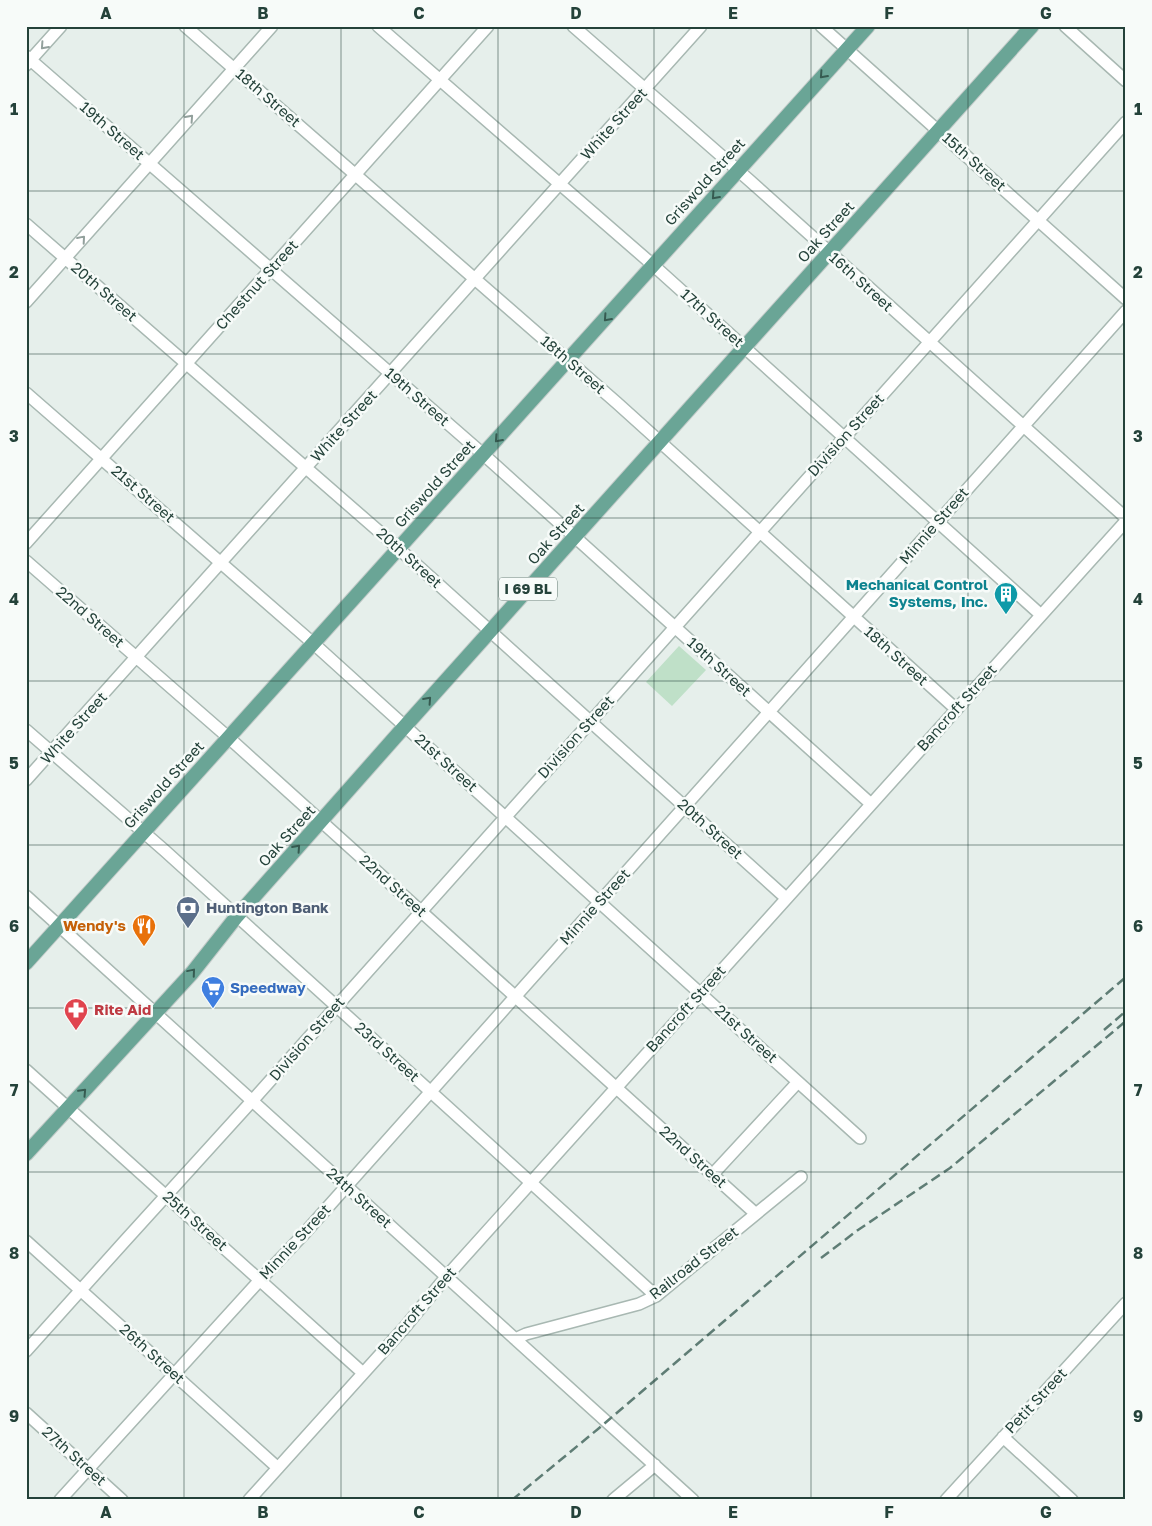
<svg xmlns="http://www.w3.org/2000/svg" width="1152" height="1526" font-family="'Golos Text',sans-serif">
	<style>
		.green { fill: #bfe0c8 }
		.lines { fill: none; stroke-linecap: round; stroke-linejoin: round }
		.minor-casing { stroke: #a8b8b2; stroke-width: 14 }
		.major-casing { stroke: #c2cac8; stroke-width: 16 }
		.minor { stroke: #fff; stroke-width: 11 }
		.major { stroke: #6aa596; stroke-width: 14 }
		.rail { stroke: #5f7d75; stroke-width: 2.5; stroke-dasharray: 10 5; stroke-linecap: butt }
		.oneway { stroke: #92a09c }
		.oneway2 { stroke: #365b51 }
		.grid { fill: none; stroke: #24423a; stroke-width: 1; stroke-opacity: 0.55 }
		.labels { text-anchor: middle; stroke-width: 5; stroke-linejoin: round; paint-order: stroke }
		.shield { fill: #f7fbf9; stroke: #637a73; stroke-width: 1 }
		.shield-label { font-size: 14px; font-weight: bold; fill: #24423a }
		.street-label { font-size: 15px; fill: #24423a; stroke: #f7fbf9 }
		.culture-label { font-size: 15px; font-weight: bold; fill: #0d838f; stroke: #f7fbf9; text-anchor: end }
		.service-label { font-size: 15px; font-weight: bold; fill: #4e5e75; stroke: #f7fbf9; text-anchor: start }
		.food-label { font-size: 15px; font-weight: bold; fill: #c56008; stroke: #f7fbf9; text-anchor: end }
		.shop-label { font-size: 15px; font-weight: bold; fill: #366cbe; stroke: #f7fbf9; text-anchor: start }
		.health-label { font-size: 15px; font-weight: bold; fill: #be3a42; stroke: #f7fbf9; text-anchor: start }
		.neatline { fill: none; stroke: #24423a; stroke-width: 2 }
		.grid-label { font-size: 16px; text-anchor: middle; font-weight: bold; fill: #24423a }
	</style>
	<rect width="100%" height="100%" fill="#e6efeb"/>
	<path class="green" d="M679,646L706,670L672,706L646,682Z"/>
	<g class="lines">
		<g class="minor-casing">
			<path id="minor" d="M185,26L617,403L956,709
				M378,26L653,265L1041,615
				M573,26L749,180L1126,518
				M821,26L1126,299
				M1065,26L1126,81
				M26,56L484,455L871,804
				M26,65L61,26
				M26,224L398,548L786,898
				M26,302L272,26
				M26,393L314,644L860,1138
				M26,543L488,26
				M26,561L229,738L756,1214
				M26,730L164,850L656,1296
				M26,780L701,26
				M26,896L693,1500
				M26,1070L363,1373
				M713,1174L798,1082
				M26,1241L278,1468
				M515,1339L526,1334L639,1304L656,1296L801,1177
				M26,1351L123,1243L252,1101L1126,122
				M26,1413L122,1500
				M1003,1437L1072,1500
				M60,1500L260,1280L303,1235L1126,311
				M249,1500L405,1327L446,1277L1126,521
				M613,1500L655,1465
				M946,1500L1126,1303"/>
		</g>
		<g class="major-casing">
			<path id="major" d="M26,963L868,26
				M26,1154L192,973L237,916L398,734L1032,26"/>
		</g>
		<use href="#minor" class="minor"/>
		<use href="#major" class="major"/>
		<path class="rail" d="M1104,1030L1126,1011
			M821,1258L858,1230L950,1168L1126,1021
			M512,1500L598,1429L1126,977"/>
	</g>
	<defs><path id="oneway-chevron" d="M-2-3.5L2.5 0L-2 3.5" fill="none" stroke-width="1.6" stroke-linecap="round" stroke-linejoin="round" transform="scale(1.25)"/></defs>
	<g class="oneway">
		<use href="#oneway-chevron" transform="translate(44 46) rotate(132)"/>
		<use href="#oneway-chevron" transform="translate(190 118) rotate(-48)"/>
		<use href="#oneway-chevron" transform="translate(82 239) rotate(-49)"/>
	</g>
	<g class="oneway2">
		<use href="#oneway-chevron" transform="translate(823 75) rotate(132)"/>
		<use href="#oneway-chevron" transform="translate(715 196) rotate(132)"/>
		<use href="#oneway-chevron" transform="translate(607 318) rotate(132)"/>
		<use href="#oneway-chevron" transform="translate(498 439) rotate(132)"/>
		<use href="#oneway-chevron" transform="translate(428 700) rotate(-48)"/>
		<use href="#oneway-chevron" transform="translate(297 848) rotate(-48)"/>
		<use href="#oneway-chevron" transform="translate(192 972) rotate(-50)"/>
		<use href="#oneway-chevron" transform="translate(83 1092) rotate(-47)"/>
	</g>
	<path class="grid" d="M184,26V1500M341,26V1500M498,26V1500M654,26V1500M811,26V1500M968,26V1500M26,191H1126M26,354H1126M26,518H1126M26,681H1126M26,845H1126M26,1008H1126M26,1172H1126M26,1335H1126"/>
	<defs>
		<g id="building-pin" transform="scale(1.25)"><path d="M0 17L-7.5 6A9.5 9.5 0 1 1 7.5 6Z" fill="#0f9aa8" stroke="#f7fbf9"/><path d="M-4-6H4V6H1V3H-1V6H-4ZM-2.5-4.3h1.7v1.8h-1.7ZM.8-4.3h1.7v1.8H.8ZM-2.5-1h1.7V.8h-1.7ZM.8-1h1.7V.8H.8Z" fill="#fff"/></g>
		<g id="bank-pin" transform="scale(1.25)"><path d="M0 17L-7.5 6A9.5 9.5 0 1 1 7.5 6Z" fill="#5c6f8a" stroke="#f7fbf9"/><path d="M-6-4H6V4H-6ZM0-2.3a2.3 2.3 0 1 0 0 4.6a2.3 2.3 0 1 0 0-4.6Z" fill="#fff"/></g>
		<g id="restaurant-pin" transform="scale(1.25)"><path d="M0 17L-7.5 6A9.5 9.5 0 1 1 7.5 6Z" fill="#e8710a" stroke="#f7fbf9"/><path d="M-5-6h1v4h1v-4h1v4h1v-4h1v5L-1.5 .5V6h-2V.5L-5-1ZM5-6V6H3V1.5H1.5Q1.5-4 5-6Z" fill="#fff"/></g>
		<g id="supermarket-pin" transform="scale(1.25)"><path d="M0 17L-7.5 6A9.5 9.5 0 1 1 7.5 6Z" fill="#3f7fe0" stroke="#f7fbf9"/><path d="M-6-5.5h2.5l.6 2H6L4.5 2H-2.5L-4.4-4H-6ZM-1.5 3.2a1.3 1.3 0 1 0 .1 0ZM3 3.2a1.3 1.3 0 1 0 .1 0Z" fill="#fff"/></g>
		<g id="pharmacy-pin" transform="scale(1.25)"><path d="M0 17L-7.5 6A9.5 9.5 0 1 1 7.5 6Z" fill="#e0444e" stroke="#f7fbf9"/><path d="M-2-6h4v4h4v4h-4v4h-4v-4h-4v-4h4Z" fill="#fff"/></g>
	</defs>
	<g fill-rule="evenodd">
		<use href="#building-pin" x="1006" y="594"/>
		<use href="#bank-pin" x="188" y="908"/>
		<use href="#restaurant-pin" x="144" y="926"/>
		<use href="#supermarket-pin" x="213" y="988"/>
		<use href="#pharmacy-pin" x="76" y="1010"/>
	</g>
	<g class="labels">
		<rect class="shield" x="499" y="577.5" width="58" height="23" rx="4"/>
		<g class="shield-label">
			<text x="528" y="594">I 69 BL</text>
		</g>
		<g class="street-label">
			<text transform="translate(268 98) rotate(41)" y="5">18th Street</text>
			<text transform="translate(614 124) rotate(-48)" y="5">White Street</text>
			<text transform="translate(112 131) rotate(41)" y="5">19th Street</text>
			<text transform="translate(974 162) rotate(42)" y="5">15th Street</text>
			<text transform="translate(705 182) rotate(-48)" y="5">Griswold Street</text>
			<text transform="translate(826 232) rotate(-48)" y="5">Oak Street</text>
			<text transform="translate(861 282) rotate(42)" y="5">16th Street</text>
			<text transform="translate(257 285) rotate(-48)" y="5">Chestnut Street</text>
			<text transform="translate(104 292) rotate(41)" y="5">20th Street</text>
			<text transform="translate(712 318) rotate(42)" y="5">17th Street</text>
			<text transform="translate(573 365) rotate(41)" y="5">18th Street</text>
			<text transform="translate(417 397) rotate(41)" y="5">19th Street</text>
			<text transform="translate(344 426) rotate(-48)" y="5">White Street</text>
			<text transform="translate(846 435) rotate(-48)" y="5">Division Street</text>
			<text transform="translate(435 484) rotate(-48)" y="5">Griswold Street</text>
			<text transform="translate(143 494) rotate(41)" y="5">21st Street</text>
			<text transform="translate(934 526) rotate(-49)" y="5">Minnie Street</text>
			<text transform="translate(556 534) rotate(-48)" y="5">Oak Street</text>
			<text transform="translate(409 558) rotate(42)" y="5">20th Street</text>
			<text transform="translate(90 617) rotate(41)" y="5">22nd Street</text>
			<text transform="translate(896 656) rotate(42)" y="5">18th Street</text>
			<text transform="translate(719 667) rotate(42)" y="5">19th Street</text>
			<text transform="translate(957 708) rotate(-48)" y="5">Bancroft Street</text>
			<text transform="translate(74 728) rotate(-48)" y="5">White Street</text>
			<text transform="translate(576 737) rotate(-48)" y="5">Division Street</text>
			<text transform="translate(446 763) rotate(42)" y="5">21st Street</text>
			<text transform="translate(164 785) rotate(-48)" y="5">Griswold Street</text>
			<text transform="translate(710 829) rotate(42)" y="5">20th Street</text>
			<text transform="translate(287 836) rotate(-48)" y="5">Oak Street</text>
			<text transform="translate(393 886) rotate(42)" y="5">22nd Street</text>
			<text transform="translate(595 907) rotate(-48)" y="5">Minnie Street</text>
			<text transform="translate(686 1009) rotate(-48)" y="5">Bancroft Street</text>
			<text transform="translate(746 1034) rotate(42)" y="5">21st Street</text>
			<text transform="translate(307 1039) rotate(-49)" y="5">Division Street</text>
			<text transform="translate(387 1052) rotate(42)" y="5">23rd Street</text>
			<text transform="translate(693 1157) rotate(42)" y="5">22nd Street</text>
			<text transform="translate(359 1198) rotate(42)" y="5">24th Street</text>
			<text transform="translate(195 1221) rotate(42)" y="5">25th Street</text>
			<text transform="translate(295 1242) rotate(-47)" y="5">Minnie Street</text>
			<text transform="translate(694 1263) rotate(-38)" y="5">Railroad Street</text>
			<text transform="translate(417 1311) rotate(-49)" y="5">Bancroft Street</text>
			<text transform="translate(152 1354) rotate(42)" y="5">26th Street</text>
			<text transform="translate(1036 1401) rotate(-47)" y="5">Petit Street</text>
			<text transform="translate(74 1456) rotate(42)" y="5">27th Street</text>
		</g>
		<g class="culture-label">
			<text x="988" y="590">Mechanical Control<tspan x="988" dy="17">Systems, Inc.</tspan></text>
		</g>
		<g class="service-label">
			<text x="206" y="913">Huntington Bank</text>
		</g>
		<g class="food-label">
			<text x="126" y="931">Wendy's</text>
		</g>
		<g class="shop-label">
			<text x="230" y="993">Speedway</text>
		</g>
		<g class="health-label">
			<text x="94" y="1015">Rite Aid</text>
		</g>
	</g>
	<rect width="1152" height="1526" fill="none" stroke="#f7fbf9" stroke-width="55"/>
	<rect x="28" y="28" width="1096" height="1470" class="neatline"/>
	<g class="grid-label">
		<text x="106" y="19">A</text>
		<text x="263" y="19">B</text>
		<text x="419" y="19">C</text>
		<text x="576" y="19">D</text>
		<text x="733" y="19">E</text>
		<text x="889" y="19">F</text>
		<text x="1046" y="19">G</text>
		<text x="14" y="115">1</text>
		<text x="1138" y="115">1</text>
		<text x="14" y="278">2</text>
		<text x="1138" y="278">2</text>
		<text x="14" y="442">3</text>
		<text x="1138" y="442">3</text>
		<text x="14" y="605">4</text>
		<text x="1138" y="605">4</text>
		<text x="14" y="769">5</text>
		<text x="1138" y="769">5</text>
		<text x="14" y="932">6</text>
		<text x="1138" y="932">6</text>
		<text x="14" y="1096">7</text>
		<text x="1138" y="1096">7</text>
		<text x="14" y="1259">8</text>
		<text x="1138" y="1259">8</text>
		<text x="14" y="1422">9</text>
		<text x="1138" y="1422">9</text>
		<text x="106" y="1518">A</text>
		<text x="263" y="1518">B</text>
		<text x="419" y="1518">C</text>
		<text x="576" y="1518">D</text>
		<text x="733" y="1518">E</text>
		<text x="889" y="1518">F</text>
		<text x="1046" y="1518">G</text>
	</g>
</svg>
